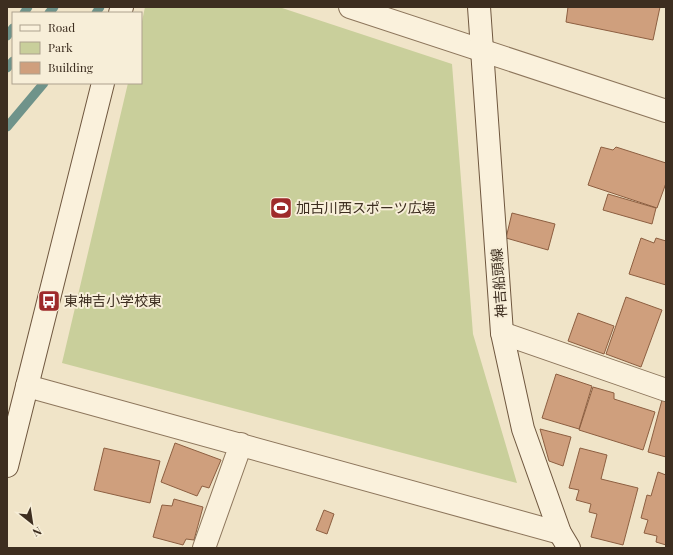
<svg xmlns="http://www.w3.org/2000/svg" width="673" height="555" font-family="'Playfair Display','Noto Sans JP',serif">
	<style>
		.green { fill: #c9cf9b }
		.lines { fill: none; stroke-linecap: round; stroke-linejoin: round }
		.stream { stroke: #6f938a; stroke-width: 9 }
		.building { fill: #cf9f7d; stroke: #8d5f41 }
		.street-casing { stroke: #8d765c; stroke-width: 24 }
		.secondary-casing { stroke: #6f573f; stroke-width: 24 }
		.street { stroke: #faf1dc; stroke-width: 22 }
		.secondary { stroke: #faf1dc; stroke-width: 22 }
		.labels { text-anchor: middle; stroke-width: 4; stroke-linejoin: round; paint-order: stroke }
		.poi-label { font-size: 14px; fill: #3d2e20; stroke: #f7eed8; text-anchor: start }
		.street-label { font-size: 14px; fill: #3d2e20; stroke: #f7eed8 }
	</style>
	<rect width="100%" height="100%" fill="#f0e4c8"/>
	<path class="green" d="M145,7H279L452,64L473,334L517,483L62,363L128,83H141V26Z"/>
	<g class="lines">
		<path class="stream" d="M24,13L28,7
			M49,13L54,7
			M96,13L100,7
			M7,36L13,28
			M7,68L13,61
			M7,127L44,83"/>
	</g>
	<path class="building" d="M568,7H660L653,40L566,22Z
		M601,147L613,150L616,147L666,163V183L657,208L588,185Z
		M608,194L656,208L652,224L603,210Z
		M512,213L555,224L548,250L506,238Z
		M641,238L654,243L656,238L666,241V285L629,274Z
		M626,297L662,310L641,367L606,354Z
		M578,313L614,326L604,354L568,341Z
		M556,374L592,386L579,429L542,418Z
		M593,387L614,393V399L655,412L643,450L579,430Z
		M662,400L666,401V457L648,452Z
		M540,429L571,437L563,466L549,461Z
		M175,443L221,460L209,488L202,486L197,496L161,482Z
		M104,448L160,461L150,503L94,490Z
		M580,448L607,455L601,479L638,488L623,545L591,537L597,514L589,512L591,504L576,500L579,490L569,488Z
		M658,472L666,475V545L656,542L657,536L644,533L648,520L641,518L647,495L651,496Z
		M174,499L203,507L194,540L186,539L183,545L153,537L162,505L172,506Z
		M324,510L334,514L327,534L316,530Z"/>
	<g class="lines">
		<g class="street-casing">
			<path id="street" d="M350,7L666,111
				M502,333L666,390
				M27,386L560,533
				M204,548L241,444"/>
		</g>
		<g class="secondary-casing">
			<path id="secondary" d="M479,7L502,333L523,429L560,533L569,548
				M120,13L122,7
				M7,466L103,83"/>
		</g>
		<use href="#street" class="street"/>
		<use href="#secondary" class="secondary"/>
	</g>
	<defs>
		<g id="stadium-square" transform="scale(1.15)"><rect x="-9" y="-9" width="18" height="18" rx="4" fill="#9e2a2b" stroke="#f7eed8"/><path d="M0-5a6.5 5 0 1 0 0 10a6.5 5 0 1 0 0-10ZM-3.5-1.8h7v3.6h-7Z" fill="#fff"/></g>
		<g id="bus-square" transform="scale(1.15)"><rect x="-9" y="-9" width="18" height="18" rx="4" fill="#9e2a2b" stroke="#f7eed8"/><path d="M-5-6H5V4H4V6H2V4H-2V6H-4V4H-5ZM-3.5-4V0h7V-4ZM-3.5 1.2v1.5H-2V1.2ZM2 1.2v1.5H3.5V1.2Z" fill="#fff"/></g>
	</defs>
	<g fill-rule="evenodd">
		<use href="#stadium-square" x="281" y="208"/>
		<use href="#bus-square" x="49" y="301"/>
	</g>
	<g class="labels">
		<g class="poi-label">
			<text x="296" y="213">加古川西スポーツ広場</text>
			<text x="64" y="306">東神吉小学校東</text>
		</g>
		<g class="street-label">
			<text transform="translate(499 283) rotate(-94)" y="5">神吉船頭線</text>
		</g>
	</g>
	<rect width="673" height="555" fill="none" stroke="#3d2e20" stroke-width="16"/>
	<rect x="12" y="12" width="130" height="72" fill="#f7eed8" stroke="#ada18e"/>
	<rect x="20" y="25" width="20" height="6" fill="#faf1dc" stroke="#ada18e"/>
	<text x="48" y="32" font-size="12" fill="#3d2e20">Road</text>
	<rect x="20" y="42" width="20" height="12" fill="#c9cf9b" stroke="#ada18e"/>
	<text x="48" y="52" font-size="12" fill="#3d2e20">Park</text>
	<rect x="20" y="62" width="20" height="12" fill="#cf9f7d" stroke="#ada18e"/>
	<text x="48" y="72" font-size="12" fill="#3d2e20">Building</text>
	<g transform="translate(32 523) rotate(150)" stroke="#f7eed8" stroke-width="3" paint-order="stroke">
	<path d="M0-3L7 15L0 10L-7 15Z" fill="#3d2e20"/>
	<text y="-6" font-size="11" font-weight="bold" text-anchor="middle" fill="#3d2e20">N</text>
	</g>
</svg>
